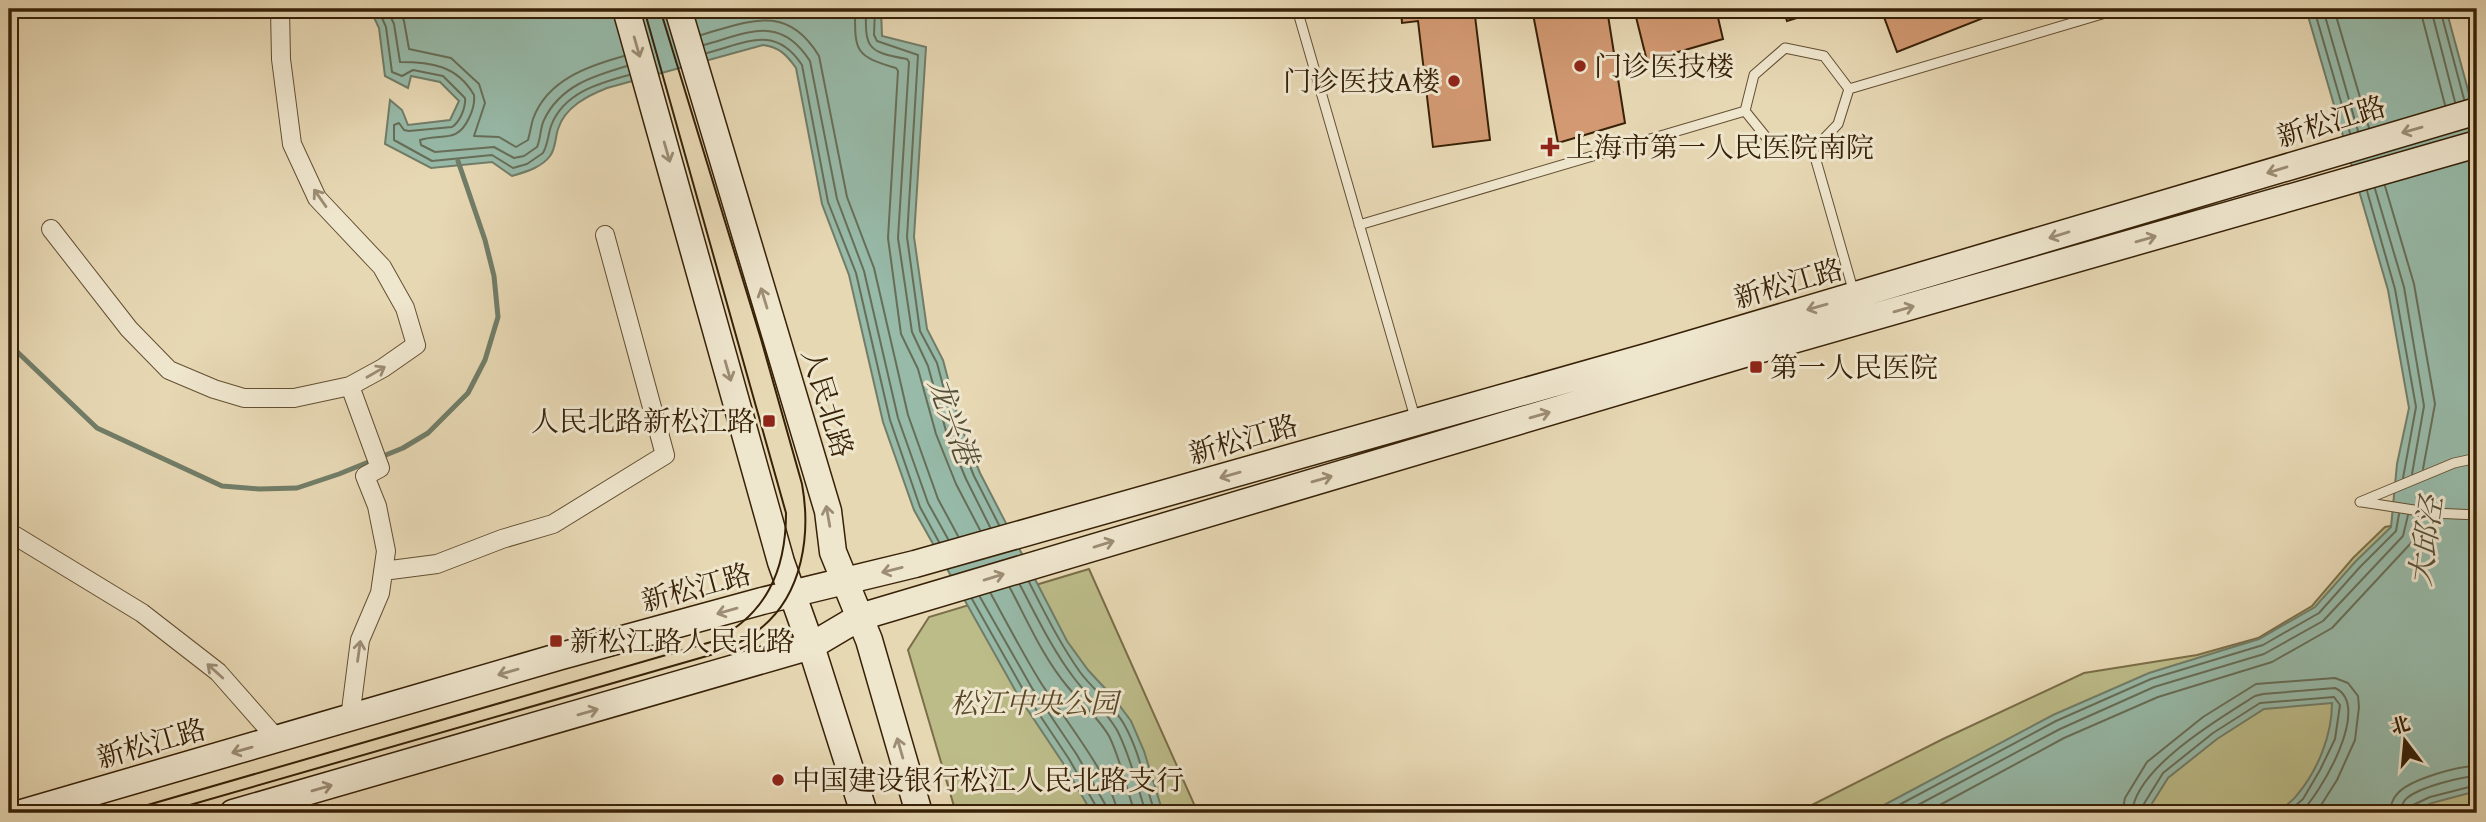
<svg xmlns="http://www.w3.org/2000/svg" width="2486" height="822" font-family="'Gentium Book Plus','Noto Serif SC',serif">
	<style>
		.green { fill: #bcbc89; stroke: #7a6e48; stroke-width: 2 }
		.water { fill: #97baa9; stroke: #717d68; stroke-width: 2 }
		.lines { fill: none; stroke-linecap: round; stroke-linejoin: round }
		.shore { stroke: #676e58; stroke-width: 2 }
		.stream { stroke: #717d68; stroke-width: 5 }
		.building { fill: #d29972; stroke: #372107; stroke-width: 2 }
		.service-casing { stroke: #634f32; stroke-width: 11 }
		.minor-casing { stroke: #634f32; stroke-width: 20 }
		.secondary-casing { stroke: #372107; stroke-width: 29 }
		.service { stroke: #efe6ce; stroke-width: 9 }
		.minor { stroke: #efe6ce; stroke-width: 18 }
		.secondary { stroke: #efe6ce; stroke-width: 26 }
		.tram { stroke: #372107; stroke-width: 2 }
		.oneway { stroke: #9c8d74 }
		.poi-dot { fill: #8f2418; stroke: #efe6ce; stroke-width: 2.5 }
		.labels { text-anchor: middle; stroke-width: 6; stroke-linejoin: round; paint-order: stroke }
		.poi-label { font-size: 28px; fill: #372107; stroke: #efe6ce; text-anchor: start }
		.street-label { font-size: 28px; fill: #372107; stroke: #efe6ce }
		.park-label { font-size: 28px; font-style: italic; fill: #584828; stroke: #efe6ce }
		.water-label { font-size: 30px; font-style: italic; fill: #544f38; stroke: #efe6ce }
	</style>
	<rect width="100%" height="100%" fill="#e7d8b4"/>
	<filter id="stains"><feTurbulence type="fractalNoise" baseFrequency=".00286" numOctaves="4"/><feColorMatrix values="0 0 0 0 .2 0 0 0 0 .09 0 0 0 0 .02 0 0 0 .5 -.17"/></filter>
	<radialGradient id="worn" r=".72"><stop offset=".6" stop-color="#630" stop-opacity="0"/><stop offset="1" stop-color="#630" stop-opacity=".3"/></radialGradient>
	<path class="green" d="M2477,510V813H1796L1943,739L2084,673L2197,655L2258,638L2312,606L2353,558L2385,527Z
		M1089,569L1198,813H956L908,650L929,617Z"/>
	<path class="water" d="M370,9H881L882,36L926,47L914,237L927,329L943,360L960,424L980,473L1067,641L1088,670L1113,697L1131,721L1144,751L1163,813H1092L1063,763L1019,697L914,510L883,422L849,275L822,204L796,68C787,55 779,47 763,45L607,88C587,96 565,107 558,129C555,138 556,148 550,156C541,168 525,172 512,176L492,162L431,168L385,144L390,100L402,110L408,125L450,120L459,101L440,82L411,76L408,88L385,76L379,28Z
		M2306,9H2446L2477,123V791L2432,803L2410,813H2277C2283,807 2292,802 2297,795C2318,770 2332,735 2332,703L2264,709L2217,739L2168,778L2146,813H1869L2053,715L2149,673L2259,639L2315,607L2355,562L2391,527L2397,464L2409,408L2388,290Z"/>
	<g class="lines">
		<path class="shore" d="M378,9L386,27L392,72L402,76L413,70L443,76L465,98C466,107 460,122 452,127L409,131L404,130L399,123L394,125V140L432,161L492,155L513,168L527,164L543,153C548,144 548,135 551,126C563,93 599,83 629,75
			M387,9L394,24L400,62C430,62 457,65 474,95C475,104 473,110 469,118C457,144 442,133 420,140L421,145L435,152L494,147L514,158L524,156L537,147C541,138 540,128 544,120C560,86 593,76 627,66
			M399,9L404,21L409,49L451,58L479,84L485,103L474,136L499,137L516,147L528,140C530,133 531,126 533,119C547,80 588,66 624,56
			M855,9C855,51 854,56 896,68L898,71L888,238L901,334L918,369L936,434L956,484L980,530
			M866,9C865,48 867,52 907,59L909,62L898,238L912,332L928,366L946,431L966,479L990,527
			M875,9L874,35L877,41L918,55L907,237L920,331L937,363L954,427L974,476L999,525
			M2314,9L2350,133
			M2323,9L2358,131
			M2334,9L2369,128
			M2420,9L2445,105
			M2431,9L2455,102
			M2440,9L2464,99
			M701,35C750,21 787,3 819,56L847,197L874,268L908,415L938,499L958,536
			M704,45C748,33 780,14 810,61L837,199L864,271L898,418L928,503L948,539
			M707,53C746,43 775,24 802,65L828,202L856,273L890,420L920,507L939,542
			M2385,186L2414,284L2435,404L2423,469
			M2375,189L2404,287L2424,406L2412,474
			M2367,191L2395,289L2416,407L2403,478
			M1029,582C1045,613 1060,644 1080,672C1094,691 1114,705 1125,726C1140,753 1145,784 1155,813
			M1020,585C1037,617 1052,649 1074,678C1088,697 1107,711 1118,732C1131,758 1137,786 1146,813
			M1010,588C1028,622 1043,657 1067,686C1081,703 1098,717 1109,736C1121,760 1126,788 1135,813
			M991,594C1007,623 1023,654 1041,683C1059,711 1116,784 1117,813
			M980,597L1032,688L1077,755L1105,804L1106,813
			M972,599L1025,693L1069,759L1097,808L1098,813
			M1884,813L2056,721L2151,679L2263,645L2319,613L2360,567L2396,531L2399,514
			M1903,813L2060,729L2154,687L2264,654L2323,621L2403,536L2408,515
			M1925,813L2064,738L2158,697L2272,662L2332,628L2412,542L2416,532L2418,517
			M2122,813L2125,798L2147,762L2203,717L2256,684L2335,678L2348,683L2358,696L2359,707L2355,740L2337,780L2316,813
			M2132,813C2135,768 2220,718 2255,696L2263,694L2335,688C2373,705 2320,795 2300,813
			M2141,813L2142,807L2163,773L2213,733L2260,703L2334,697L2340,705L2335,739L2320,770L2303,799L2287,813
			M2390,813C2391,805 2392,799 2398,793C2411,779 2458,766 2477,766
			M2401,813C2401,807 2402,802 2407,798C2420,787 2460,777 2477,776
			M2410,813L2413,805L2430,797L2477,785"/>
		<path class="stream" d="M9,344L97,428L222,486L259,489L297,488L339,474L403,448L428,433L468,393L485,360L498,317L494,276L485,240L458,161"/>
	</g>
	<path class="building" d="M1401,9H1509V12L1475,16L1490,140L1433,147L1418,21L1402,23Z
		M1532,9H1607L1625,123L1558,143Z
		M1634,9H1716L1723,39L1647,61Z
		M1783,9H1826L1787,21Z
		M1881,9H1983L1986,17L1897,52Z"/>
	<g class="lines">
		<g class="service-casing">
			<path id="service" d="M1297,9L1416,421
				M1785,48L1824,56L1849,89L1838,124L1813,150L1770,142L1745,111L1754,75Z
				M1849,89L2119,9
				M1813,150L1854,293
				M1359,225L1745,111
				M2360,502L2454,463L2477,458
				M2362,502L2433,513L2477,515"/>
		</g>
		<g class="minor-casing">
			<path id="minor" d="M280,9L281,59L292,144L317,198L382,267L405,308L416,345L383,368L350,386L380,468L365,476L377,506L386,551L380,593L360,640L350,718
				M51,229L129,329L169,370L214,389L244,398H294L350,386
				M9,532L142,613L218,672L277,739
				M383,571L437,564L502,539L553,524L665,455L605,235"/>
		</g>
		<g class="secondary-casing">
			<path id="secondary" d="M626,9L781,562L811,646L864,813
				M678,9L828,511L833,552L869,640L919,813
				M22,813L561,656L762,601L915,564L1650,356L2477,111
				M233,813L811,646L860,617L1744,354L2477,144"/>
		</g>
		<use href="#service" class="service"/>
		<use href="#minor" class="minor"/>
		<use href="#secondary" class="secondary"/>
		<path class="tram" d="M120,813L711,642C766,616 786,571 786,513L644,9
			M162,813L714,654C731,646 747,640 761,628C803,594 811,534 802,484L761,339L660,9"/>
	</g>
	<defs><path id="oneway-shaft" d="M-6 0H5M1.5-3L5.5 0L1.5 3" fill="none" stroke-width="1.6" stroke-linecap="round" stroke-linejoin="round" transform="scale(1.75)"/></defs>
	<g class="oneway">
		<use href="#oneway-shaft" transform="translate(637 47) rotate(74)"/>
		<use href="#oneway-shaft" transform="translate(2412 130) rotate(164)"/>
		<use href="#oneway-shaft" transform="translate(667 152) rotate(74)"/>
		<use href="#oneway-shaft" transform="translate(2277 170) rotate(163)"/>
		<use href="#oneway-shaft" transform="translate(320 198) rotate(-125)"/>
		<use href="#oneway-shaft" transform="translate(2059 235) rotate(163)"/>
		<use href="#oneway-shaft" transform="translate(2146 239) rotate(-16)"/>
		<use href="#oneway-shaft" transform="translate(764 298) rotate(-107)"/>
		<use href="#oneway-shaft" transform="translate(1817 307) rotate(164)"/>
		<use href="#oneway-shaft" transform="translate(1904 309) rotate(-16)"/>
		<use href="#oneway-shaft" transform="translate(728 371) rotate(74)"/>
		<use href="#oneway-shaft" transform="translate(376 372) rotate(-30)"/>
		<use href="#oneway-shaft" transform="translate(1540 415) rotate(-16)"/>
		<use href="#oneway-shaft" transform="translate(1230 475) rotate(164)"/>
		<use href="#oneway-shaft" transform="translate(1322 479) rotate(-16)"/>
		<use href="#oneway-shaft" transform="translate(828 516) rotate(-100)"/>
		<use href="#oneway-shaft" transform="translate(1104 544) rotate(-17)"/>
		<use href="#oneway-shaft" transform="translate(892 570) rotate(166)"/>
		<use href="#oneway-shaft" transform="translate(994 577) rotate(-17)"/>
		<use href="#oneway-shaft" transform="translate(727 611) rotate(164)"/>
		<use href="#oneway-shaft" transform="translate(359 651) rotate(-82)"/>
		<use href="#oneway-shaft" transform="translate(215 671) rotate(-138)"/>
		<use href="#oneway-shaft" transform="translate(508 672) rotate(164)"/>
		<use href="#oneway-shaft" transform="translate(588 712) rotate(-16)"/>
		<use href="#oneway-shaft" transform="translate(900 748) rotate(-106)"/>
		<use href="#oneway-shaft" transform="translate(242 750) rotate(164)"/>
		<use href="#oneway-shaft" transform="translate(322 788) rotate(-16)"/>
	</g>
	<g class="poi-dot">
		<circle cx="1580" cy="66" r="7"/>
		<circle cx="1454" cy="81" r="7"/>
		<path d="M1546.5 136.5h7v7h7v7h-7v7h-7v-7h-7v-7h7z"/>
		<rect x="1749" y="360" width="14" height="14" rx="3.5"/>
		<rect x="762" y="414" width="14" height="14" rx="3.5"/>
		<rect x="549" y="634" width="14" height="14" rx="3.5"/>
		<circle cx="778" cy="780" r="7"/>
	</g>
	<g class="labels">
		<g class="poi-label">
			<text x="1594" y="76">门诊医技楼</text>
			<text x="1440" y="91" text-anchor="end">门诊医技A楼</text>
			<text x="1566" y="157">上海市第一人民医院南院</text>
			<text x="1770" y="377">第一人民医院</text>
			<text x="755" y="431" text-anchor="end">人民北路新松江路</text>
			<text x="570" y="651">新松江路人民北路</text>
			<text x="792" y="790">中国建设银行松江人民北路支行</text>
		</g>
		<g class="street-label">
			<text transform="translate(2331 121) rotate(-17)" y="10">新松江路</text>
			<text transform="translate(1788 283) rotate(-16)" y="10">新松江路</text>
			<text transform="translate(828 403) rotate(73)" y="10">人民北路</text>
			<text transform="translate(1243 439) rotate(-16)" y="10">新松江路</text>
			<text transform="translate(696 587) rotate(-15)" y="10">新松江路</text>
			<text transform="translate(151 743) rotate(-16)" y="10">新松江路</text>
		</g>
		<g class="park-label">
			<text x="1034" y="713">松江中央公园</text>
		</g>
		<g class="water-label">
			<text transform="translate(953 421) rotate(70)" y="10">龙兴港</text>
			<text transform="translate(2426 541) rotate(-82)" y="10">大邱泾</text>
		</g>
	</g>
	<rect width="2486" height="822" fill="none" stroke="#e7d8b4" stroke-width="35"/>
	<rect x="10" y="10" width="2465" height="801" fill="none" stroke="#372107" stroke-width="3.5"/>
	<rect x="18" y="18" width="2451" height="787" fill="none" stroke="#372107" stroke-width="2"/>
	<g transform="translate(2405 741) rotate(344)" stroke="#efe6ce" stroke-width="5" paint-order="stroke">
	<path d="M0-5L12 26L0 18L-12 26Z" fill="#372107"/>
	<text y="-10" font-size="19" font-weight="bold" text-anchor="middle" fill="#372107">北</text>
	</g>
	<rect width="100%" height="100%" filter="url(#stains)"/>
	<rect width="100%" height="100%" fill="url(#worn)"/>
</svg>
